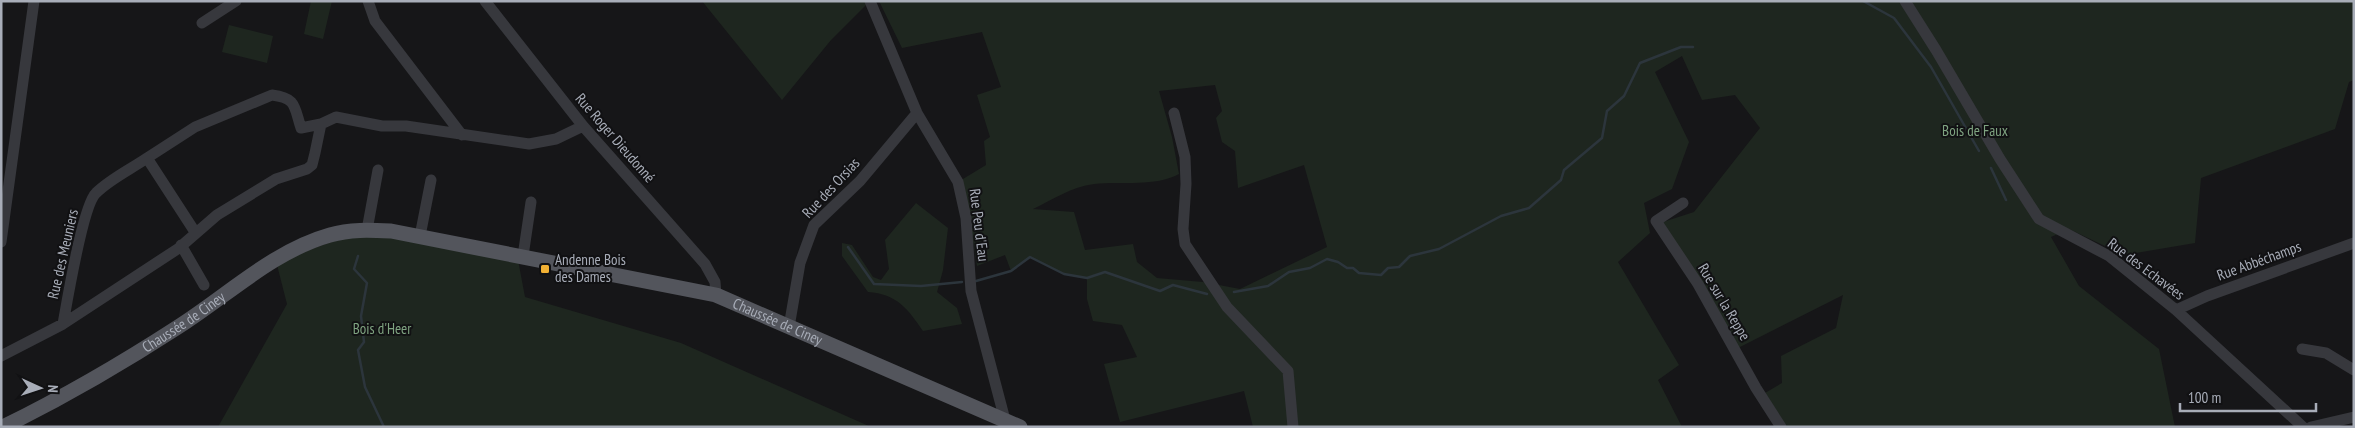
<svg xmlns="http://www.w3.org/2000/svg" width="2355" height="428" font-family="'PT Sans Narrow',sans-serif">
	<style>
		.green { fill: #1e261f; fill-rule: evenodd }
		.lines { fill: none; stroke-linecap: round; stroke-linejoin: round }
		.stream { stroke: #2c353c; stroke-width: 2.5 }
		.minor { stroke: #37383d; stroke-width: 11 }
		.major { stroke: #53555c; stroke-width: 15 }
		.poi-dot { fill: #f2b134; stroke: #111113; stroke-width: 2 }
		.labels { text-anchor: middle; stroke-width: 4; stroke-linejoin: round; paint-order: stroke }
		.park-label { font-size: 15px; fill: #7fa381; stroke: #111113 }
		.street-label { font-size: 15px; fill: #a8adb8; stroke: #111113 }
		.poi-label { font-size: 15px; fill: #a8adb8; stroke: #111113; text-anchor: start }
	</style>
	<rect width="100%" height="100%" fill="#161618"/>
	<path class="green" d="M311,1H332L323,39L304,34Z
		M702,1H870L831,40L782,100Z
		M879,1H2354V80L2349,82L2335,129L2201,178L2195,243L2124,255L2069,229L2051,237L2079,286L2159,349L2175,427H1787L1765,393L1782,383L1781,356L1836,328L1843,295L1738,348L1660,223L1694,212L1760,128L1735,95L1702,100L1682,56L1655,72L1689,142L1672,189L1644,203L1650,233L1618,262L1679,365L1658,380L1682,427H1253L1244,391L1120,422L1104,364L1137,357L1122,325L1093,321L1087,299V278L1064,274L1030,257L1011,271L1005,255L977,266L974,246L958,182L986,165L984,141L990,137L977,95L1001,87L982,32L902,48ZM1215,85L1222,111L1216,118L1222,142L1235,151L1238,188L1304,165L1327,247L1240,289L1203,282L1157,278L1137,262L1133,244L1085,250L1074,212L1033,209C1054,199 1071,187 1094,184C1122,181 1155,187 1179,174L1172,137L1159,91Z
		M229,25L273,36L267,63L222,52Z
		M916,203L948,228L943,270L937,292L957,308L962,324L923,331C908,309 897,294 868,292L842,256V243L852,245L873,277L881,280L889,269L885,240Z
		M367,230L518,260L525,297L681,343L871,427H218L287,304L276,261Z"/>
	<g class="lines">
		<path class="stream" d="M1863,1L1894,18L1931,67L1979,151
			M1991,168L2006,200
			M848,247L874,284L921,286L962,282
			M358,256L354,269L367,283L361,316L364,342L358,350L365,387L384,427
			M976,281L1011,271L1030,257L1064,274L1087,278L1105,272L1160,291L1173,285L1207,294
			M1234,292L1268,286L1289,272L1310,268L1327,259L1338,262L1347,268H1353L1359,273L1381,275L1388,268L1399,267L1410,256L1439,249L1501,216L1529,208L1561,180L1564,170L1602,138L1607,111L1624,96L1640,63L1681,47H1693"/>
		<path class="minor" d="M368,1L375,21L462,135
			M485,1L583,126L705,264L715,282L716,295
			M870,1L917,113L958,182L966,218L971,291L1005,420
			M1905,1L1936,50L2000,159L2039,219L2109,256L2176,310L2303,427
			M202,23L236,1
			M1174,113L1185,157L1186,184L1183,229L1185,244L1227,307L1288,371L1293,427
			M147,158L195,127L272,95C297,98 294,107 301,128L321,124
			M1683,203L1656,221L1698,284L1756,388L1781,427
			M367,230L378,170
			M420,236L431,180
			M1,242L34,1
			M181,245L204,285
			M523,256L531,202
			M2176,310L2207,296L2354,243
			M63,324C67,302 83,205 96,193C110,179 131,169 147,158L195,232
			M789,327L800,263L814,225L860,181L917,113
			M2302,349L2326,353L2354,370
			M1,356L63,324L179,248L217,215L276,179L307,169L312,165L315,153L321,124L336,117L382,126H406L529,144L556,139L583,126
			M2311,427L2354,417"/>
		<path class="major" id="s1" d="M3,427C64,397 121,364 178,327C227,296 273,251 330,235C350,229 370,230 391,231L716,295L1020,427"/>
	</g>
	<rect class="poi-dot" x="540" y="264" width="10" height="10" rx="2.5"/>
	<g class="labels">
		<g class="park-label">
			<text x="1975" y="136">Bois de Faux</text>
			<text x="382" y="334">Bois d'Heer</text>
		</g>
		<g class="street-label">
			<text transform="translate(615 138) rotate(49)" y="5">Rue Roger Dieudonné</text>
			<text transform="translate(831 188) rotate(-47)" y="5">Rue des Orsias</text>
			<text transform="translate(979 225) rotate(83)" y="5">Rue Peu d'Eau</text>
			<text transform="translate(63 254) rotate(-77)" y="5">Rue des Meuniers</text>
			<text transform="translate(2259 261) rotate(-20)" y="5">Rue Abbéchamps</text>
			<text transform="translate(2146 269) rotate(37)" y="5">Rue des Echavées</text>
			<text transform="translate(1724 302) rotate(59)" y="5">Rue sur la Reppe</text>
			<text dy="5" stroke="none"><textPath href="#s1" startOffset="209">Chaussée de Ciney</textPath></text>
			<text dy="5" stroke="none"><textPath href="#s1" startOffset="840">Chaussée de Ciney</textPath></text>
		</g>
		<g class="poi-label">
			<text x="555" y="265">Andenne Bois<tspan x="555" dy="17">des Dames</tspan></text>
		</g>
	</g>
	<rect width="2355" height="428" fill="none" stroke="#a8adb8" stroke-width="5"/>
	<g transform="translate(40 388) rotate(93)" stroke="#111113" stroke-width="4" paint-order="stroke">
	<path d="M0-4L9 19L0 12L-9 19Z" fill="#a8adb8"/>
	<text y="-8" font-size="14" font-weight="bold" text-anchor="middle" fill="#a8adb8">N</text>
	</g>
	<path d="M2180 403v8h136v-8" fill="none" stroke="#a8adb8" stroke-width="2.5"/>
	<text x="2188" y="403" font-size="15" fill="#a8adb8" stroke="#111113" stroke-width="4" paint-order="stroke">100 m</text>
</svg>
